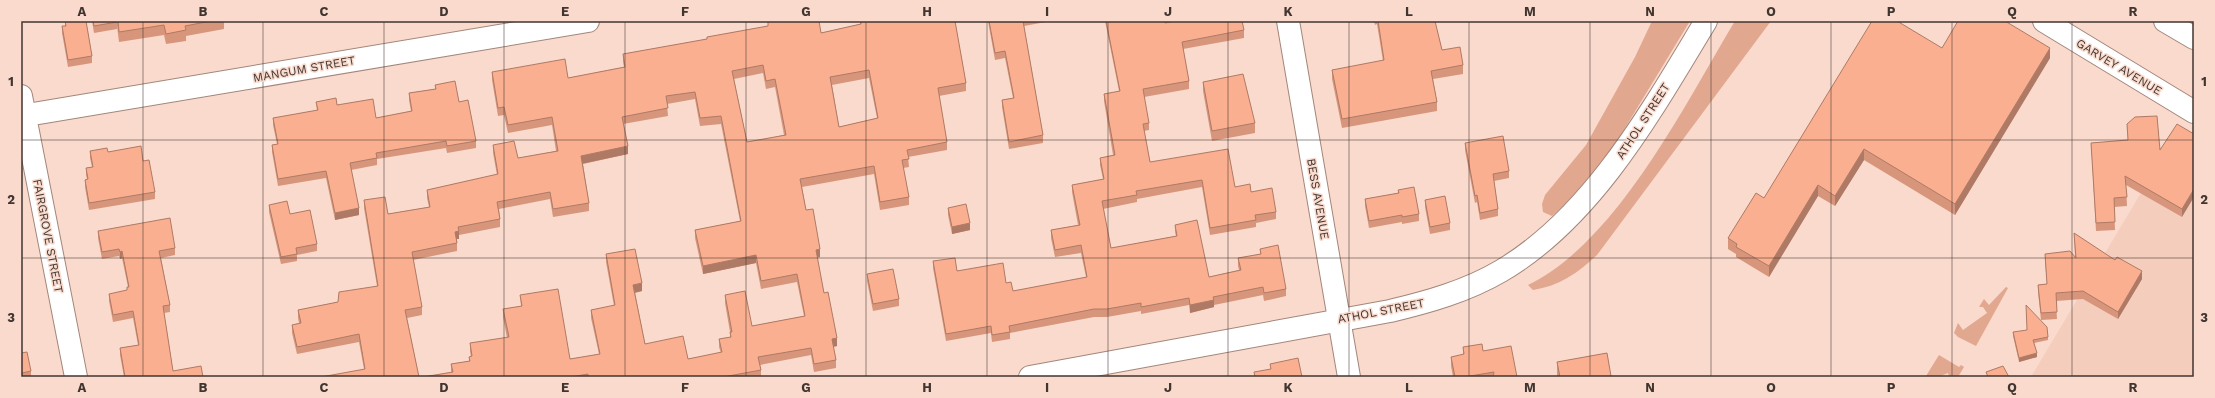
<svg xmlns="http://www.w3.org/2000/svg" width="2215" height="398" font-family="'Work Sans',sans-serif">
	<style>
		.built { fill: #f4cdbd }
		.green { fill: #e2a78f }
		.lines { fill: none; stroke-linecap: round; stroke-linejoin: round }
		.street-casing { stroke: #a3867b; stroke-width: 24 }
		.secondary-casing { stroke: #a3867b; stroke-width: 24 }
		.highway-casing { stroke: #a3867b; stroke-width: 24 }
		.street { stroke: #fff; stroke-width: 22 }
		.secondary { stroke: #fff; stroke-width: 22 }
		.highway { stroke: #fff; stroke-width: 22 }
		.wall { fill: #d7967c; fill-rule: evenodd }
		.shaded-wall { fill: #af7a65 }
		.building { fill: #faaf90; stroke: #af7a65; fill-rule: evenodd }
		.grid { fill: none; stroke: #413530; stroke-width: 1; stroke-opacity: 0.55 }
		.labels { text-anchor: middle; stroke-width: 3; stroke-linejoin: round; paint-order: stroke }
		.street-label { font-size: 12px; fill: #413530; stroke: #f9dacd }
		.neatline { fill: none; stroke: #413530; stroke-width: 1.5 }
		.grid-label { font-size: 13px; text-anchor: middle; font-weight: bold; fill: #413530 }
	</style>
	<rect width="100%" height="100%" fill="#f9dacd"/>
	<path class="built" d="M2175,136L2194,148V377H2031Z"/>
	<path class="green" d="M1652,21H1690L1605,161L1579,192L1552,216L1543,212L1542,204L1545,195L1586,145L1635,57Z
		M1735,21H1771L1597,255C1578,273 1559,286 1533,290L1528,285C1617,242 1685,104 1735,21Z
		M2006,287L2008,288L1976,346L1958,337L1954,333L1958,323L1963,330L1987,313L1983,307H1979L1984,299L1989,305Z
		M1939,355L1959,367L1961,365L1964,367L1958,377H1949L1948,373L1938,377L1926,376Z"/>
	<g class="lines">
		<g class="street-casing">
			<path id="street" d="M2044,21L2194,112
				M21,96L76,377
				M21,116L588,21
				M1339,319L1349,377"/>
		</g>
		<g class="secondary-casing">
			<path id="secondary" d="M1288,21L1339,319
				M1030,377L1390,311C1428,302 1467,291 1501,271C1593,217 1652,110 1706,21"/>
		</g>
		<g class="highway-casing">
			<path id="highway" d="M2165,21L2194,38"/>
		</g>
		<use href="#street" class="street"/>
		<use href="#secondary" class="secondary"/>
		<use href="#highway" class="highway"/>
	</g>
	<path class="wall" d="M65,21H86L92,56V63L68,67L62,33V26H65Z
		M92,21H224V29L186,36V41L166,44L164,35L119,42L117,26V29L94,33Z
		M860,21H955L966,83V91L939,96L947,142V150L908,157L909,167L903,168L909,197V205L880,210L874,174L802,187L806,210L820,257H817L824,293L837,346L833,347L836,360V368L814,372L811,355L760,365L761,370V377H423L451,372V364L469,361V357H471L470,351V343L507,338L503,317V309L521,306L520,295L570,359L599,354L591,318V310L614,306L606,262V254L642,291L635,293L645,344L688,359L721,353L719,347V339L730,337V332L725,303V295L752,326L804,316L797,282L761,289L756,263L703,274L695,238V230L740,221L721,124L700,126L695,99L667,104L668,116L623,124L628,154L583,164L589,203V211L553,217L550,199L499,209L500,219V227L459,235V239H457V251L413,260L422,307V315L407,318L419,377L364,369L359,342L297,354L292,333V325L299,323L298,318V310L338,302L377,286L364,208V200L388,214L429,207L427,198V190L497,175L493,153V145L518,158L556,151L552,125L508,133L504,115L498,116L492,80V72L568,78L624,67L623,62V54L707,39V37L768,26V22L821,33L860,24ZM763,73L766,89L775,87L784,135L747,142L734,79ZM869,78L877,118L839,127L832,85Z
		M988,21H1051L1024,26L1043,135V143L1009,149L1002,107V100L1013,98L1005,58L995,60Z
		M1105,21H1165V23L1244,30V38L1183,49L1189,81V89L1144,97L1149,123V130L1144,131L1150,162L1251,192L1276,212V219L1256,223V227L1210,235L1202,187L1137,199V202L1103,209L1111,248L1176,236L1175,232V225L1209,277L1239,270L1238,266V258L1260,254V249L1286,289V296L1264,301L1263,295L1214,305V307L1190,313L1189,305L1141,314V311L1107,317H1094L1010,333V339L992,342L991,333L946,341L933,268V261L957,271L1006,283L1013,291L1086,277L1081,253L1055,257L1051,238V230L1078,225L1072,192V185L1103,179L1100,165V158L1113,155L1104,101V94L1119,91Z
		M1374,21H1435L1442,50L1463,65V74L1433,79L1437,102V111L1342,128L1332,79V70L1383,61L1377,24L1375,25Z
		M1942,48L2050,58L1955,215L1864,160L1835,206L1818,196L1769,277L1736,257V254L1728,249V238Z
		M1203,82L1255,123V133L1212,141L1203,91Z
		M435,85L459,102L476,141V148L447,153L446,148L377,159V165L351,170L359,215L335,220L326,178L278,186L272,152V145L277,144L273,125V118L317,111L316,102L337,105L376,118L411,111L409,100V93L435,89Z
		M2127,124L2160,150L2194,134L2182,217L2126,185L2127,206L2114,207L2115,230L2096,231L2091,143L2128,140Z
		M1465,143L1509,171V178L1494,181L1498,209V216L1480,220L1477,202L1475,203L1465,150Z
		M90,151L108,152L143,161L155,192V199L89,210L85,187V180L87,179L86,175V168L92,167L90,158Z
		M1398,190L1419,214V221L1402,224V222L1369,228L1365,206V199L1398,193Z
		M1425,200L1450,223V230L1430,234L1425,207Z
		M269,205L290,214L317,244V251L297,255V261L281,264L269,212Z
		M948,208L970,230L952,234L948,215Z
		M98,231L175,248V255L161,258L170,305V312L164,313L173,371L203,377H124L120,355V348L138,345L133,318L113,322L109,301V294L127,291V287H128L122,258L120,259L119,256L102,259L98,238Z
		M2074,233L2142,279L2118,319L2083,299L2056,301L2057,319L2041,320L2038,292V285L2047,284L2045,261V254L2075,257Z
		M867,274L899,299V306L873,311L867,281Z
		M2013,332L2048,337V340L2034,343L2037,357L2019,362L2013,336Z
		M1463,347L1483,351L1517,377H1453L1451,366V357L1463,355Z
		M21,353L31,371V377H21Z
		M1607,353L1611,377H1557V362Z"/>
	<path class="shaded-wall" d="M2050,48V58L1955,215V204Z
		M628,146V154L581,164V156Z
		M1864,149V160L1835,206V196Z
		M1818,185V196L1769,277V266Z
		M2194,189V197L2182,217V209Z
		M359,208V215L335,220V213Z
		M970,223V230L952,234V227Z
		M459,231V239H455V232Z
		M820,249V257L816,258V250Z
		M122,251V258L120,259V252Z
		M756,255V263L703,274V266Z
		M2142,271V279L2118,319V312Z
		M642,283V291L633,293V285Z
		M1214,300V307L1190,313V305Z
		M837,338V346L832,347V339Z
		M2037,353V357L2019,362V358Z"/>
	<path class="building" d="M65,21H86L92,56L68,60L62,26H66Z
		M93,21H117V22L94,26Z
		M118,21H211L185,26L186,30L166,34L164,25L119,32Z
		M775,21H819L821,33L861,24V21H955L966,83L938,88L947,142L907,150L909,159L902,160L909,197L880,202L874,166L800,179L806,210L813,209L820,249L816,250L824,293L828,292L837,338L832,339L836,360L814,364L811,348L758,357L761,370L723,377H588V374L571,377H423L453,372L451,364L470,361L469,357L472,356L470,343L509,337L503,309L522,306L520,295L558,289L570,359L600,354L591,310L615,305L606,254L635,249L642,283L633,285L645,344L683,336L688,359L722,352L719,339L731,337L730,332H732L725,295L745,291L752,326L805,316L797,274L761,281L756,255L703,266L695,230L741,221L721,116L700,118L695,92L666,96L668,108L622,117L628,146L581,156L589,203L553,209L550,192L497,202L500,219L458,227L459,231L455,232L457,243L412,252L422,307L405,310L419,377H321L365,369L359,334L297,347L292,325L301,323L298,310L338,302L339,292L378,286L364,200L385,197L388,214L430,207L427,190L498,174L493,145L514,141L518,158L558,151L552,117L508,125L504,107L498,108L492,72L565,59L568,78L625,67L623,54L707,39V37L768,26V22ZM763,65L766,81L775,79L786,135L747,142L732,71ZM869,70L878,118L839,127L830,77Z
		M989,21H1023L1043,135L1009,142L1002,100L1014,98L1005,51L995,53Z
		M1106,21H1165V23L1174,21H1242L1244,30L1182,42L1189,81L1143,89L1149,123L1143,124L1150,162L1228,149L1235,187L1250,184L1251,192L1272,188L1276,212L1255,215L1256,220L1210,228L1202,180L1136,191L1137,195L1102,201L1111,248L1177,236L1175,225L1197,220L1209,277L1241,270L1238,258L1261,254L1260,249L1278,245L1286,289L1264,293L1263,287L1213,297L1214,300L1190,305L1189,298L1141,307V303L1107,309H1094L1009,326L1010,332L992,335L991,326L946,334L933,261L955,258L957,271L1003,263L1006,283L1011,282L1013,291L1087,277L1081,245L1055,250L1051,230L1080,225L1072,185L1104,179L1100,158L1115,155L1104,94L1120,91Z
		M1378,21H1435L1442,50L1460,47L1463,65L1431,71L1437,102L1342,119L1332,70L1384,60Z
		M1872,21H1897L1942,48L1958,21H2005L2050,48L1955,204L1864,149L1835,196L1818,185L1769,266L1736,247L1737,244L1728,238L1756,193L1764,198Z
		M1243,74L1255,123L1212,131L1203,82Z
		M455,81L459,102L468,100L476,141L447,146L446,141L376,153L377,158L350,163L359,208L335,213L326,171L278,179L272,145L278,144L273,118L318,110L316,102L336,98L337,105L373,99L376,118L412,111L409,93L436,89L435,85Z
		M2157,116L2160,150L2177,124L2194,134V189L2182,209L2125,176L2127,197L2114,198L2115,222L2096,223L2091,143L2128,140L2127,124L2135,117Z
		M1503,136L1509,171L1493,174L1498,209L1480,213L1477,195L1475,196L1465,143Z
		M141,146L143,161L149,160L155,192L89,203L85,180L88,179L86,168L93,167L90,151L107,148L108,152Z
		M1414,187L1419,214L1402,217V215L1369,221L1365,199L1399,193L1398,190Z
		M1445,196L1450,223L1430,227L1425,200Z
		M287,201L290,214L310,210L317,244L296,248L297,254L281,257L269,205Z
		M966,204L970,223L952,227L948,208Z
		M170,218L175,248L159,251L170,305L163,306L173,371L201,366L203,377H125L120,348L139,345L133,311L113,315L109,294L127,290V287H129L122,251L120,252L119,249L102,252L98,231Z
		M2074,233L2115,260L2117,257L2142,271L2118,312L2083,291L2056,293L2057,312L2041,313L2038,285L2047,284L2045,254L2070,251L2076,258Z
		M893,269L899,299L873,304L867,274Z
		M2026,305L2047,327L2048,337L2033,340L2037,353L2019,358L2013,332L2027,330Z
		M1482,344L1483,351L1511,346L1517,377H1493L1494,372L1464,377H1455L1451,357L1464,354L1463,347Z
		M27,352L31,371L22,373L23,377H21V353Z
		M1607,353L1611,376L1605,377H1560L1557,362Z
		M1298,358L1302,377H1255L1254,372L1271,369L1270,364Z
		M2003,366L2009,377H1988L1986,372Z"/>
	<path class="grid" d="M143,21V377M263,21V377M384,21V377M504,21V377M625,21V377M746,21V377M866,21V377M987,21V377M1108,21V377M1228,21V377M1349,21V377M1469,21V377M1590,21V377M1711,21V377M1831,21V377M1952,21V377M2072,21V377M21,140H2194M21,258H2194"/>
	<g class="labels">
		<g class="street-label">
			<text transform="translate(2119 67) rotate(31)" y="4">GARVEY AVENUE</text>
			<text transform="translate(304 69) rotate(-10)" y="4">MANGUM STREET</text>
			<text transform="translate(1643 121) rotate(-57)" y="4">ATHOL STREET</text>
			<text transform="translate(1318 199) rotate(80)" y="4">BESS AVENUE</text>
			<text transform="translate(48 236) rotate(79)" y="4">FAIRGROVE STREET</text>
			<text transform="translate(1381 311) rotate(-11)" y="4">ATHOL STREET</text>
		</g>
	</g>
	<rect width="2215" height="398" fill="none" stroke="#f9dacd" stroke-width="44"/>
	<rect x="22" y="22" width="2171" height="354" class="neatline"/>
	<g class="grid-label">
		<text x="82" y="16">A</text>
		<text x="203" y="16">B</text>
		<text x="324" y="16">C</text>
		<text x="444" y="16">D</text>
		<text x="565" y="16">E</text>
		<text x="685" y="16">F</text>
		<text x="806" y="16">G</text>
		<text x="927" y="16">H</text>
		<text x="1047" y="16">I</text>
		<text x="1168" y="16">J</text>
		<text x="1288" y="16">K</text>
		<text x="1409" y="16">L</text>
		<text x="1530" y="16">M</text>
		<text x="1650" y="16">N</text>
		<text x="1771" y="16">O</text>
		<text x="1891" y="16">P</text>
		<text x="2012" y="16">Q</text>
		<text x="2133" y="16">R</text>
		<text x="11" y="86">1</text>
		<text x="2204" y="86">1</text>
		<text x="11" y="204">2</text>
		<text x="2204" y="204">2</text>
		<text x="11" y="322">3</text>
		<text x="2204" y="322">3</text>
		<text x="82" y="392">A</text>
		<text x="203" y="392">B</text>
		<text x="324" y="392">C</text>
		<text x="444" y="392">D</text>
		<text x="565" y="392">E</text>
		<text x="685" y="392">F</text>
		<text x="806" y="392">G</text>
		<text x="927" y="392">H</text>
		<text x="1047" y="392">I</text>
		<text x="1168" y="392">J</text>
		<text x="1288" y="392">K</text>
		<text x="1409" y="392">L</text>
		<text x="1530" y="392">M</text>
		<text x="1650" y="392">N</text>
		<text x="1771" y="392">O</text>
		<text x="1891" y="392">P</text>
		<text x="2012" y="392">Q</text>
		<text x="2133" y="392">R</text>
	</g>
</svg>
